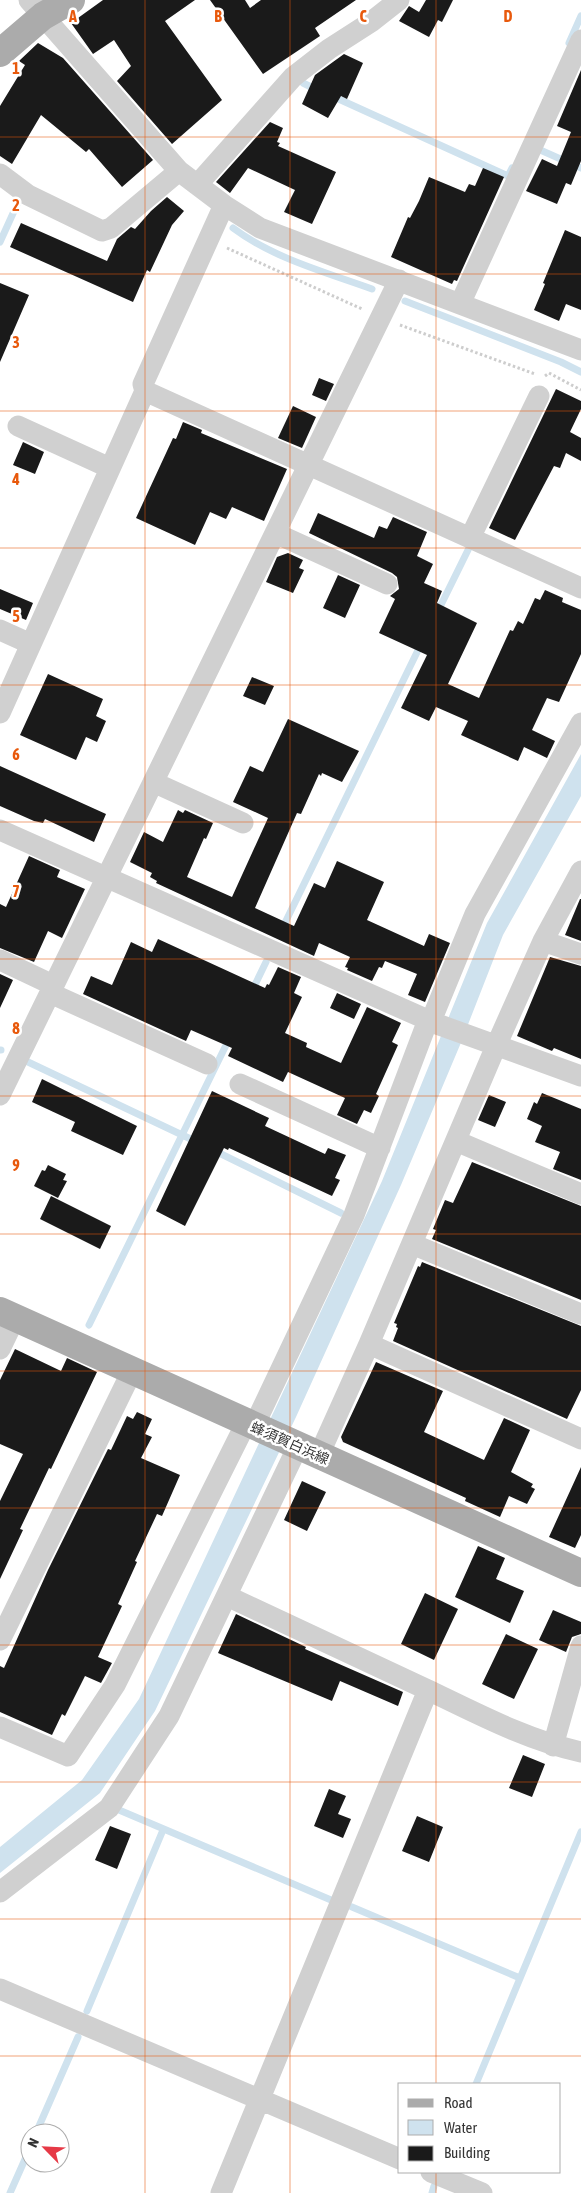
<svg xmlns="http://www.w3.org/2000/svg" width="581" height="2193" font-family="'Asap Condensed','Noto Sans JP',sans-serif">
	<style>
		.water { fill: #cfe2ee }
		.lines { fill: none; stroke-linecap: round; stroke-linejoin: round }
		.stream { stroke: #cfe2ee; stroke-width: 7 }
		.building { fill: #1a1a1a }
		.path { stroke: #cdcdcd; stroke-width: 3; stroke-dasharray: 2.5 2.5; stroke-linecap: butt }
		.minor { stroke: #d0d0d0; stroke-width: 21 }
		.major { stroke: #ababab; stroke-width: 28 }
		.grid { fill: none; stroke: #e8590c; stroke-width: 1; stroke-opacity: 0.55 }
		.labels { text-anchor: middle; stroke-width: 5; stroke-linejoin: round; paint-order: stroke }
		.street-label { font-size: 14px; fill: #333; stroke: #fff }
		.grid-label { font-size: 16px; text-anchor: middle; font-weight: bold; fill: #e8590c; stroke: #fff; stroke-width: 5; stroke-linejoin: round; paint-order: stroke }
	</style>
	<rect width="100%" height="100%" fill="#fff"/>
	<path class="water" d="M581,754V796L503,935L460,1045L401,1185L296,1417L155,1711L100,1793L0,1873V1847L82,1780L139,1699L382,1181L487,923Z"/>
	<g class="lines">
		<path class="stream" d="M569,43L581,16
			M303,83L317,90
			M332,96L508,176L512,168
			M538,149L581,168
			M233,228C273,258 325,272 372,289
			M0,242L20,198
			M405,301L561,362L581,372
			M437,613L468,550
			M282,929L422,642
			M252,991L266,962
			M0,1050H1
			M28,1062L197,1142
			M213,1150L341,1213
			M89,1325L230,1037
			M119,1810L331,1900
			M352,1907L520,1978
			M87,2011L163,1830
			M476,2084L581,1832
			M36,2133L78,2037
			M10,2193L30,2148
			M432,2193L434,2186"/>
	</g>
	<path class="building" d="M103,0H195L165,21L222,100L172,144L117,81L131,66L114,40L93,54L71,23Z
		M210,0H245L250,8L261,0H356L315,28L320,36L263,74Z
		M426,0H453L442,22L438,20L429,37L399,21L409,6L419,12Z
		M38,43L63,58L153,160L122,187L89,149L86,152L41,115L12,164L0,156V106L25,65L19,61Z
		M344,54L363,63L347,99L341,96L328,118L302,104L315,75Z
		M581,70V161L571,185L566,183L557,204L526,191L542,159L557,166L571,132L557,126Z
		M270,122L283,128L277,142L280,143L278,146L336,172L312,224L284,212L295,190L248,168L230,193L216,182Z
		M483,168L504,177L457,281L454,280L452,284L391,257L408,217L410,218L419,201L429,177L465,192L469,184L475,186Z
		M167,197L184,211L172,225L150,272L147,270L133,302L10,247L21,223L107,261L117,239L131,227L135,229L151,211Z
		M565,230L581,237V310L566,304L559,321L534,310L545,284L543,283Z
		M0,283L29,295L0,362Z
		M319,378L334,384L326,401L312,395Z
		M556,389L581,401V409L570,432L581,438V461L566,453L560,468L554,466L515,540L489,528Z
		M293,406L316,417L302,448L278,438Z
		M183,422L202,430L201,433L287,469L264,521L232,507L226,519L210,512L195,545L136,518L173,438L176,439Z
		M23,442L44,452L35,474L13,465Z
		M318,513L374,538L379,526L387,529L393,517L427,532L417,556L433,564L424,583L442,591L437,603L477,623L448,684L479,698L510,630L513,631L518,621L523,624L535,598L540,600L545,590L563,598L562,602L581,610V654L559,702L547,698L532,730L555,741L547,758L524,747L518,761L461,735L468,721L436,707L429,721L401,708L427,655L379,633L395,599L390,596L399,589L397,577L392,573L309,533Z
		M288,553L303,560L299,568L304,570L293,593L266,582L277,557Z
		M338,575L360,585L345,618L323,608Z
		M0,589L33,603L26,620L0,609Z
		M48,674L103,699L96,716L106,721L97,742L86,737L76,760L20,735Z
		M252,677L274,686L265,705L243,696Z
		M288,719L359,751L342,782L322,773L321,776L319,774L301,814L297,813L255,908L294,926L314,883L325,888L337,861L384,882L367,920L424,946L429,934L450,943L425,1002L408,995L417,974L385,961L382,968L379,967L372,981L347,970L348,968L345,967L350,957L319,943L314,956L156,883L157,881L150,877L152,873L130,862L144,832L163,842L178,810L183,813L185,810L213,823L206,839L204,838L187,877L232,897L268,818L233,802L250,766L263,772Z
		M0,766L106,814L94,842L45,819L43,823L34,821L0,806Z
		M29,856L60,870L57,877L85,889L62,938L48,931L34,962L0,948V904L6,907Z
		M580,899H581V941L565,935Z
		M158,939L265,988L267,984L269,985L278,967L301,977L294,993L302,997L285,1033L307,1043L306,1047L341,1063L367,1007L401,1023L392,1042L398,1045L376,1094L379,1096L371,1113L364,1110L357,1124L337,1115L345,1098L288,1072L283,1082L228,1056L232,1048L191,1030L186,1041L83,994L91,976L112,985L131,942L152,952Z
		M550,957L581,966V1059L554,1048L552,1051L517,1036Z
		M0,974L13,980L0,1008Z
		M337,993L361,1004L354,1019L330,1008Z
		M42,1079L137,1126L123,1155L71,1131L75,1122L32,1102Z
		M212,1091L269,1118L265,1126L325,1154L328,1148L346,1155L335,1178L340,1180L332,1196L229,1148L228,1150L224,1148L185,1226L156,1211Z
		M542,1093L581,1109V1180L553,1169L560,1152L535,1142L542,1126L527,1119L534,1102L537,1104Z
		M489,1095L506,1102L495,1127L478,1120Z
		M472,1162L581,1206V1300L432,1239L436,1230L433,1229L445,1200L453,1203Z
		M48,1165L66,1174L63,1180L67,1181L58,1198L34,1186L42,1170L45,1171Z
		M51,1196L111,1226L100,1249L40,1219Z
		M422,1262L581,1326V1390L567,1419L393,1341L398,1328L396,1327L397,1324L394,1323L418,1266L420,1267Z
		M15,1349L61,1371L67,1358L97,1372L51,1469L49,1468L20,1529L23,1530L0,1579V1501L23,1454L0,1444V1380Z
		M376,1362L443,1391L424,1432L484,1460L504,1418L530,1430L511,1472L533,1484L531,1487L535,1489L527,1504L509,1496L500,1517L465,1501L466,1498L343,1442L341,1437Z
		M137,1412L152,1419L145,1434L152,1437L141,1458L180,1475L162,1516L157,1514L135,1561L137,1562L118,1604L122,1606L98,1657L112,1663L101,1683L85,1676L65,1716L62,1714L52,1735L0,1712V1666L4,1668L48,1570L108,1449L111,1450L127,1416L133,1419Z
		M581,1467V1535L575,1548L549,1537Z
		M302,1481L326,1492L307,1531L284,1520Z
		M478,1546L505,1558L496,1579L524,1591L510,1623L455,1597Z
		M425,1593L458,1609L434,1660L401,1644Z
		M553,1610L581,1622V1634L572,1637L566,1652L539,1640Z
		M236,1614L306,1647L305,1649L403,1692L398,1706L340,1681L332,1701L218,1653Z
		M506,1634L538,1649L514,1699L482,1684Z
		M523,1755L545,1764L532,1797L509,1788Z
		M329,1789L346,1796L338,1814L351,1819L343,1838L314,1826Z
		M417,1816L443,1827L429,1862L402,1851Z
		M110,1826L131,1834L117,1869L95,1860Z"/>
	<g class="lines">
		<path class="path" d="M227,248L362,309
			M400,325L535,374
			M545,376L549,373L581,390"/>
		<path class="minor" d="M29,0L179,171L224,205L260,228L581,350
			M0,174L28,195L102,231L111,228L179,171
			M197,185L293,77L329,49L371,22L399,0
			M460,304L581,40
			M145,391L581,588
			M18,426L110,468
			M275,533L387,584
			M470,538L539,396
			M0,630L31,644
			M0,713L145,391L143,384L224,205
			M153,782L243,823
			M0,830L437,1024L581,1076
			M543,941L581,954
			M0,960L53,985
			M50,993L207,1064
			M431,1021L475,914L581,723
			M240,1084L380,1148
			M0,1095L399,280
			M456,1141L581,1194
			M412,1244L581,1314
			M369,1344L581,1439
			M0,1349L15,1318
			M254,1426L354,1215L428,1020
			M319,1455L369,1344L496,1046L543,941L581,871
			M227,1596L428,1690
			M0,1640L132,1371
			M0,1727L68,1756L115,1685L246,1423
			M553,1746L581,1646
			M0,1892L109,1808L169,1716L298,1446
			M0,1989L400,2159
			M431,2172L482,2193
			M221,2193L428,1690C478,1714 527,1740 581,1752"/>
		<path class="major" d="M0,53L43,16L71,0
			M0,1311L581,1573"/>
	</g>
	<path class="grid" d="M145,0V2193M290,0V2193M436,0V2084M0,137H581M0,274H581M0,411H581M0,548H581M0,685H581M0,822H581M0,959H581M0,1096H581M0,1234H581M0,1371H581M0,1508H581M0,1645H581M0,1782H581M0,1919H581M0,2056H581M436,2172V2193"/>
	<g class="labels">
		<g class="street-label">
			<text transform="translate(290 1443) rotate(24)" y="5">蜂須賀白浜線</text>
		</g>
	</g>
	<g class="grid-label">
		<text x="73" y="22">A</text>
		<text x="218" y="22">B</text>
		<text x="363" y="22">C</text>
		<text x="508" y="22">D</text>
		<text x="16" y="74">1</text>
		<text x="16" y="211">2</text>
		<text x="16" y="348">3</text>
		<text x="16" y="485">4</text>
		<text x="16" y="622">5</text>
		<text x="16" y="760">6</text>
		<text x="16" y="897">7</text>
		<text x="16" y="1034">8</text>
		<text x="16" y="1171">9</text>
	</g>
	<rect x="398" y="2083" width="162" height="90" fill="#ffffff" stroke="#adadad"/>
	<rect x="408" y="2099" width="25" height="8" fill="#ababab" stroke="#adadad"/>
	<text x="444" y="2108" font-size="15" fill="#333333">Road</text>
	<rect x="408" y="2120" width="25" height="15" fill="#cfe2ee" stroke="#adadad"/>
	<text x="444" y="2133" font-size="15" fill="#333333">Water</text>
	<rect x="408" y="2146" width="25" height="15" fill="#1a1a1a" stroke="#adadad"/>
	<text x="444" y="2158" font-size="15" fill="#333333">Building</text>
	<g transform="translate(45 2148) rotate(294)"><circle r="24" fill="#ffffff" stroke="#adadad"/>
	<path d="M0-4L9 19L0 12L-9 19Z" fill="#e63946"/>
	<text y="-8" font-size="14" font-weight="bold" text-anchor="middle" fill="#333333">N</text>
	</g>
</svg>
